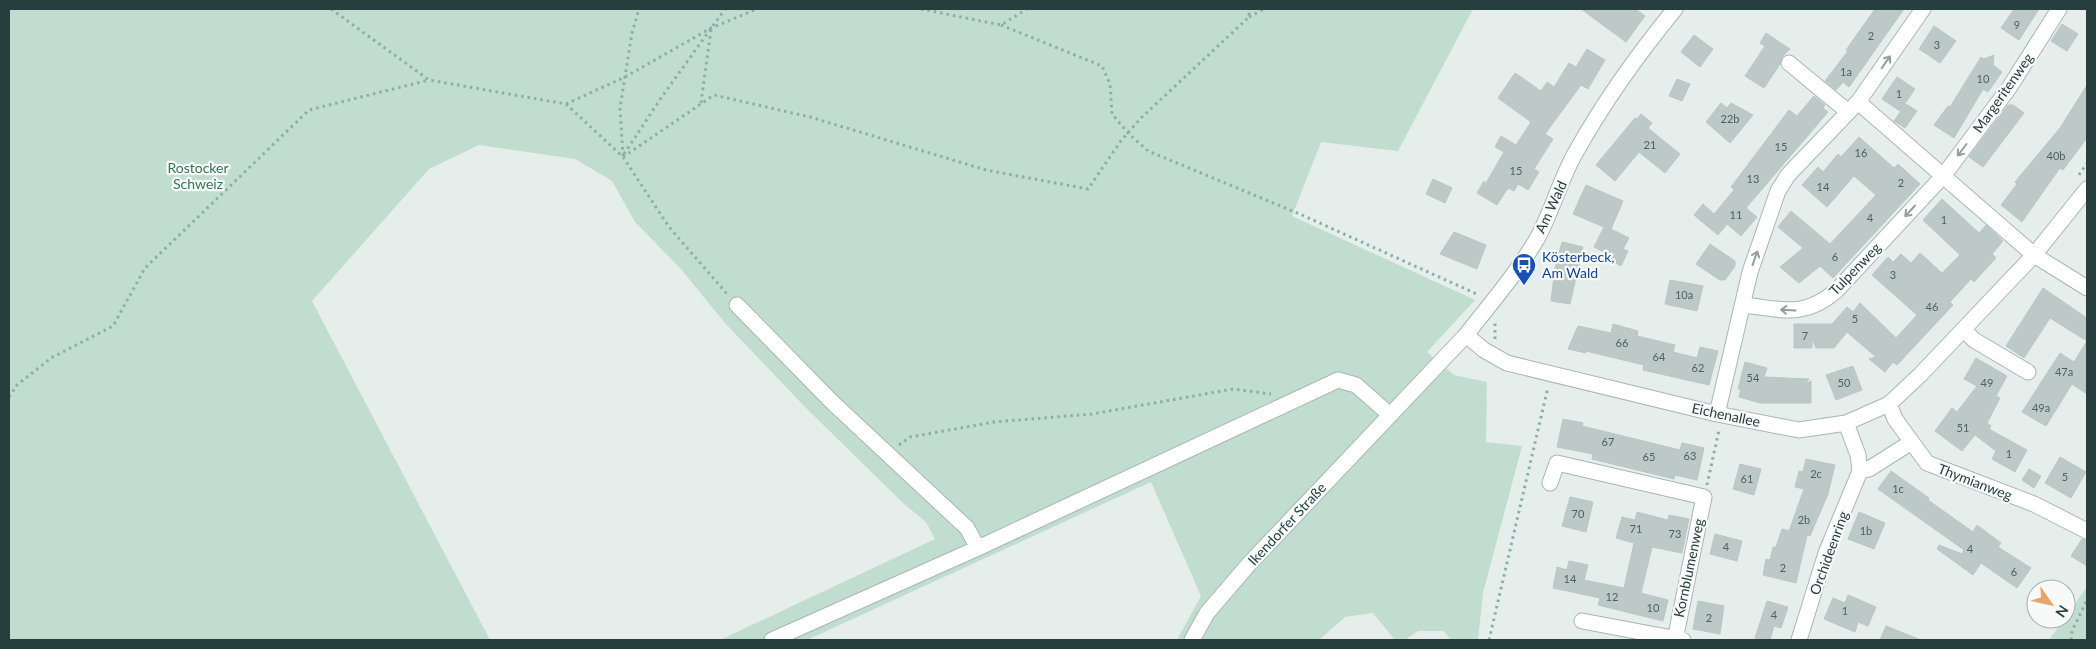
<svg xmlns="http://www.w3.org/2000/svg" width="2096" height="649" font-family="Lato,sans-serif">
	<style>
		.green { fill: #c1ddcf }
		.building { fill: #bcc9c6; stroke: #b9c7c4 }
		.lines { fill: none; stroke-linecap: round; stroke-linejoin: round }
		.minor-casing { stroke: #a9b6b4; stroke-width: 17 }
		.path { stroke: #89afab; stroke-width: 3; stroke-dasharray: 2.5 4; stroke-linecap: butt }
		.minor { stroke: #fff; stroke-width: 15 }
		.oneway { stroke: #929f9e }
		.labels { text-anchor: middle; stroke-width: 4.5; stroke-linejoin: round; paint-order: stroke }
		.number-label { font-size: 11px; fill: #4c6260 }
		.street-label { font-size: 14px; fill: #263f3e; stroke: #f7faf9 }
		.park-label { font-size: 14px; fill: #33735a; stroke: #f7faf9 }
		.transit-label { font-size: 14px; fill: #164399; stroke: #f7faf9; text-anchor: start }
	</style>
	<rect width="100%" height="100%" fill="#e6eeec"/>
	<path class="green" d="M9,9H1473L1398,151L1321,142L1292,216L1475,300L1427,352L1454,375L1487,382L1486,442L1522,446L1483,593L1478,640H1451L1444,631H1418L1405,640H1395L1373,613L1345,617L1319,640H1177L1201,596L1151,482L807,640H720L935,539L926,522L904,504L805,407L725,323L680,268L635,222L612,181L575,159L479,145L429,169L312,301L490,640H9Z
		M2087,587V640H2049Z"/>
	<path class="building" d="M1581,9H1635L1645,16L1626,42Z
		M1875,9H1904L1849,87L1843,82L1836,90L1825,81L1848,51L1846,50Z
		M2014,9H2039L2019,40L2001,28Z
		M2062,24L2078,34L2067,51L2051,41Z
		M1934,26L1956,41L1940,63L1919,49Z
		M1766,33L1790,49L1782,57L1780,64L1764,88L1745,76L1765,46L1760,43Z
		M1694,35L1713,49L1700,67L1681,52Z
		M1587,49L1605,60L1588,89L1581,85L1545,134L1553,139L1534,169L1539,172L1528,190L1518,184L1514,191L1508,188L1497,205L1477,193L1484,181L1486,183L1504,152L1495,147L1501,136L1516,145L1531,122L1498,98L1515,73L1541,91L1547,82L1554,87L1569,63L1576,67Z
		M1994,55L1993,65L2002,72L1988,92L1983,89L1954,138L1934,125L1948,106L1950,107L1981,57L1984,59Z
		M1897,77L1915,89L1900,111L1882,99Z
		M1677,79L1690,84L1682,101L1669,96Z
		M2087,85V138L2063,170L2060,168L2052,179L2022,222L2001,205L2017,184L2015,182L2060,128Z
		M1814,96L1825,105L1823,108L1828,112L1746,208L1757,217L1741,236L1727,224L1718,235L1694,215L1703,204L1714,214L1734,190L1731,187L1789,110L1797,116Z
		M1721,103L1727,108L1731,103L1753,115L1730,143L1706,122Z
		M1906,104L1917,111L1905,128L1894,121Z
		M2008,105H2013L2024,113L1983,167L1969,157Z
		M1641,114L1652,123L1648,128L1680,154L1665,173L1639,152L1615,181L1596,165L1635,118L1637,119Z
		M1859,137L1894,168L1898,164L1920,184L1833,278L1820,266L1799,283L1780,267L1803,248L1778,227L1791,211L1830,244L1876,195L1854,176L1827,207L1802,185L1818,167L1823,172L1838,154L1841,157Z
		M1433,179L1452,188L1445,203L1426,194Z
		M1586,185L1623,201L1611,229L1629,238L1623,249L1628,251L1621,266L1608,259L1610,255L1594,247L1604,227L1573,214Z
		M1942,199L1979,233L1986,225L2003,241L1992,254L1996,258L1974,282L1971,279L1950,302L1953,305L1897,365L1893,362L1885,372L1869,359L1876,357L1847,332L1834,348H1816L1812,339V348H1794V324H1832L1847,307L1853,312L1860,303L1896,338L1917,315L1872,275L1888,257L1893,262L1901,254L1911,263L1920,253L1942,273L1960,255L1923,220Z
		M1454,232L1486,245L1477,269L1440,254Z
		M1562,242L1583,247L1570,304L1551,301L1555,268Z
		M1710,244L1735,261V266L1725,280H1720L1696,264Z
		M1670,280L1703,286L1697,311L1665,304Z
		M2043,288L2087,318V341L2050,318L2024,358L2006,346Z
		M1613,324L1638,331L1637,336L1675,345L1673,352L1697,358L1700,347L1718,351L1709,385L1643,370L1644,365L1586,351V353L1568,349L1578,326L1611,333Z
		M2087,341V394L2072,384L2046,426L2022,412L2060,353L2074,362Z
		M1976,358L2007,376L1996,396L2000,398L1987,423L1991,426L1989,429L2027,450L2015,472L1992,459L1996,451L1975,435L1962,451L1935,431L1952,408L1957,412L1977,386L1964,379Z
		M1745,362L1767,368L1764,377L1809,379L1805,384L1811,381V403H1760L1739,397L1741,389H1738Z
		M1853,366L1862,390L1836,400L1826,375Z
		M1563,419L1583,423L1582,426L1680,450L1682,443L1704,448L1697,480L1675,475L1674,479L1592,459L1593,454L1557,447Z
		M2060,457L2086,472L2071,498L2045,483Z
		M1806,459L1835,465L1828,494L1810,536L1807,535L1796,583L1763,575L1766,559L1770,560L1773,547H1776L1782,529L1789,531L1804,489L1795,487L1799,471L1803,472Z
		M1740,464L1761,469L1754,495L1733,489Z
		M2029,469L2041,476L2034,488L2022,480Z
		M1891,471L1929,498L1928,500L1973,532L1977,525L2001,543L1998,547L2031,568L2017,588L1981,563L1973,575L1937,549L1939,545L1962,554L1964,550L1878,489Z
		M1570,497L1593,502L1586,532L1562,526Z
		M1637,512L1668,520L1669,515L1689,519L1682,553L1652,547L1641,593L1668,600L1663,621L1598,605L1600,598L1553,588L1557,567L1567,570L1569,561L1588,565L1584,580L1624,588L1634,543L1616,538L1622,517L1635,520Z
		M1859,512L1885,523L1874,549L1848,539Z
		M1715,534L1742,541L1737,561L1710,554Z
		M2082,539L2087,540V566L2071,556Z
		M1848,595L1876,607L1868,626L1858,622L1855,632L1824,619L1833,598L1845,603Z
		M1698,601L1724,606L1720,634L1693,629Z
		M1767,601L1788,607L1781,628L1774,626L1770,640H1764L1755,638Z
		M1886,626L1921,640H1880Z"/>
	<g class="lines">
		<g class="minor-casing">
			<path id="minor" d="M1789,63L1847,111
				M1858,102L2034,255L2087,288
				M737,305L832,402L967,528L978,548
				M1743,305C1782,309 1804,319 1837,290L1944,175L2009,88L2059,9
				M1964,330L1974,340L2028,372
				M1466,335L1484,350L1507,363L1717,414L1799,430L1846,423L1889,404L1920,375L2034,255L2087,189
				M1889,404L1895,419L1927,463L2034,504L2087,531
				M1717,414L1750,272L1778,191L1788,175L1858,102L1923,9
				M1860,471L1869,469L1910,443
				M1550,483L1557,463L1704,497L1675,640
				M1582,621L1683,640
				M772,640L978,548L1338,380L1356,385L1390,415
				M1192,640L1207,613L1249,564L1466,335C1491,303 1518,272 1538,237C1553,209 1561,177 1577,150C1605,100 1639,53 1675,9
				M1799,640L1826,553L1860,471L1858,455L1846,423"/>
		</g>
		<path class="path" d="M331,9L429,80L566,104L623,157L669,227L728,295
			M921,9L1001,25L1027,9
			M1249,17L1264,9
			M1001,25L1102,66L1110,84L1112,114L1129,134L1148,151L1302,215L1479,295
			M701,103L711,30
			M566,104L625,77L711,28L757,9
			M624,154L661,98L725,9
			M623,156L620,108L632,33L639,9
			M623,157L714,95L810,117L986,170L1088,189L1120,142L1141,118L1249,17V9
			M2079,175L2087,163
			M1495,339V323
			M9,397L17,385L51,358L113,326L145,268L309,110L429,80
			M899,445L910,437L994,422L1092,414L1233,389L1271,394
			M1707,485L1719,430
			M1489,640L1548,387
			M2071,640L2072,631L2087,600"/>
		<use href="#minor" class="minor"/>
	</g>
	<defs><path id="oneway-shaft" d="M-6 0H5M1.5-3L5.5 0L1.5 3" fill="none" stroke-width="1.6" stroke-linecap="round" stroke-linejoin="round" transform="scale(1.25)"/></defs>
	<g class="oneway">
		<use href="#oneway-shaft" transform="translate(1886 62) rotate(-55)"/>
		<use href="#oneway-shaft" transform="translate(1962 150) rotate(127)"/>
		<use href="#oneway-shaft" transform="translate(1910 211) rotate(133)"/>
		<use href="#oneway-shaft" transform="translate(1755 258) rotate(-71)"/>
		<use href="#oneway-shaft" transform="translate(1788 310) rotate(-177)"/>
	</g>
	<defs>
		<g id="bus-pin" transform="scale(1.25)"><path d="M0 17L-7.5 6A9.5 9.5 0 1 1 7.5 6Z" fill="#1a4fb4" stroke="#f7faf9"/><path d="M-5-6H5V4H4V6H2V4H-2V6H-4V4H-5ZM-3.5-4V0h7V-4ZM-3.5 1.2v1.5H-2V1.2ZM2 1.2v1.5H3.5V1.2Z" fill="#fff"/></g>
	</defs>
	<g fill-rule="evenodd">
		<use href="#bus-pin" x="1524" y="265"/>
	</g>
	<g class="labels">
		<g class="number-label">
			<text x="2017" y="29">9</text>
			<text x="1871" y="40">2</text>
			<text x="1937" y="49">3</text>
			<text x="1846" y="76">1a</text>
			<text x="1983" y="83">10</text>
			<text x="1899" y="98">1</text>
			<text x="1730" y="123">22b</text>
			<text x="1650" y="149">21</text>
			<text x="1781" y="151">15</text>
			<text x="1861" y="157">16</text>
			<text x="2056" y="160">40b</text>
			<text x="1516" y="175">15</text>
			<text x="1753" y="183">13</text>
			<text x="1901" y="187">2</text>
			<text x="1823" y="191">14</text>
			<text x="1736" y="219">11</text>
			<text x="1870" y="222">4</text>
			<text x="1944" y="224">1</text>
			<text x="1835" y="261">6</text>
			<text x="1893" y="279">3</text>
			<text x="1684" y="299">10a</text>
			<text x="1932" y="311">46</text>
			<text x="1855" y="323">5</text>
			<text x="1805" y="340">7</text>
			<text x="1622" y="347">66</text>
			<text x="1659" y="361">64</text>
			<text x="1698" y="372">62</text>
			<text x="2064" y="376">47a</text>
			<text x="1753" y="382">54</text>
			<text x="1844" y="387">50</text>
			<text x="1987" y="387">49</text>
			<text x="2041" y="412">49a</text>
			<text x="1963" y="432">51</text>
			<text x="1608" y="446">67</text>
			<text x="2009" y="458">1</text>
			<text x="1690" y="460">63</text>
			<text x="1649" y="461">65</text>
			<text x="1816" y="478">2c</text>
			<text x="2065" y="481">5</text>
			<text x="1747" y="483">61</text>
			<text x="1898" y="493">1c</text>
			<text x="1578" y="518">70</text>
			<text x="1804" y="524">2b</text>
			<text x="1636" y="533">71</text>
			<text x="1866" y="535">1b</text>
			<text x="1675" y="538">73</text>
			<text x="1726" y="551">4</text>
			<text x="1970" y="553">4</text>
			<text x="1783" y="572">2</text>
			<text x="2014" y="576">6</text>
			<text x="1570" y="583">14</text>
			<text x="1612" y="601">12</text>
			<text x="1653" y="612">10</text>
			<text x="1845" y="615">1</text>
			<text x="1774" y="619">4</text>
			<text x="1709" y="622">2</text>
		</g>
		<g class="street-label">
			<text transform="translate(2003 93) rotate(-55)" y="5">Margeritenweg</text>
			<text transform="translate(1551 207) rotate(-65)" y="5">Am Wald</text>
			<text transform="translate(1855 269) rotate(-46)" y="5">Tulpenweg</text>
			<text transform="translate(1726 415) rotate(12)" y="5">Eichenallee</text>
			<text transform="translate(1975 482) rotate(21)" y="5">Thymianweg</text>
			<text transform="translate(1287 524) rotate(-47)" y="5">Ikendorfer Straße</text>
			<text transform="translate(1829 553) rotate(-70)" y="5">Orchideenring</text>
			<text transform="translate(1689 568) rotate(-78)" y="5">Kornblumenweg</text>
		</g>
		<g class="park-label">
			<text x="198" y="173">Rostocker<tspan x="198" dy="16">Schweiz</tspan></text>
		</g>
		<g class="transit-label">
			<text x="1542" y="262">Kösterbeck,<tspan x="1542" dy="16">Am Wald</tspan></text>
		</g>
	</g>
	<rect width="2096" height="649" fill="none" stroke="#263f3e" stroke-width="20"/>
	<g transform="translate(2051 604) rotate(124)"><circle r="24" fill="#f7faf9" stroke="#a3afae"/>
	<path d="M0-4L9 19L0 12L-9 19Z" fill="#e7a56b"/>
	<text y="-8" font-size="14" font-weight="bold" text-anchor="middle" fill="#263f3e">N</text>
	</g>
</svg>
